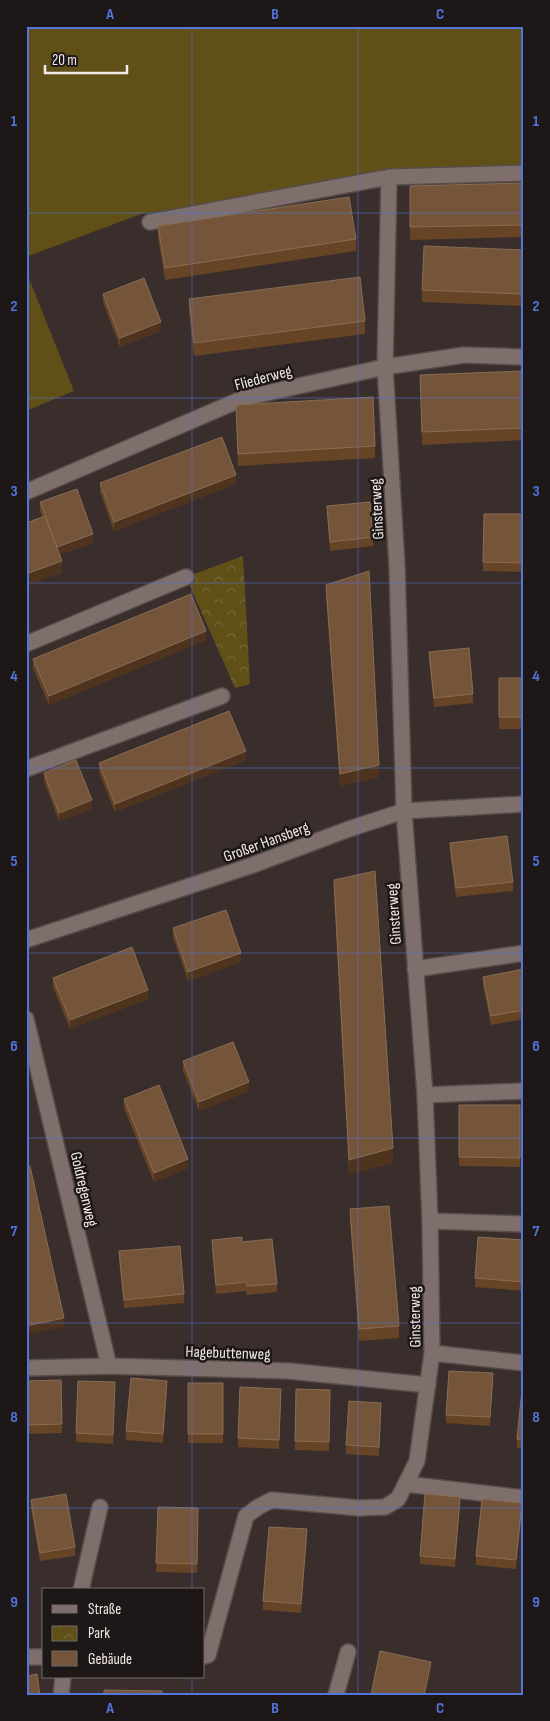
<svg xmlns="http://www.w3.org/2000/svg" width="550" height="1721" font-family="'Sofia Sans Condensed',sans-serif">
	<style>
		.grass { fill: #605017 }
		.park { fill: url(#park-crowns) }
		.lines { fill: none; stroke-linecap: round; stroke-linejoin: round }
		.minor-casing { stroke: #574d4b; stroke-width: 18 }
		.minor { stroke: #7e6f6d; stroke-width: 15 }
		.wall { fill: #664425 }
		.shaded-wall { fill: #4e331f }
		.building { fill: #75553a; stroke: #886d55 }
		.grid { fill: none; stroke: #5275dc; stroke-width: 1; stroke-opacity: 0.55 }
		.labels { text-anchor: middle; stroke-width: 5; stroke-linejoin: round; paint-order: stroke }
		.street-label { font-size: 16px; fill: #f2eae8; stroke: #1d1717 }
		.neatline { fill: none; stroke: #5275dc; stroke-width: 2 }
		.grid-label { font-size: 16px; text-anchor: middle; font-weight: bold; fill: #5275dc }
	</style>
	<defs>
		<pattern id="park-crowns" width="20" height="18" patternUnits="userSpaceOnUse" patternTransform="scale(1.25)"><rect width="20" height="18" fill="#605017"/><path d="M2 6a3 3 0 1 1 6 0M12 15a3 3 0 1 1 6 0" fill="none" stroke="#776939"/></pattern>
	</defs>
	<rect width="100%" height="100%" fill="#3a2e2c"/>
	<path class="grass" d="M26,26H524V173L389,177L141,214L26,257Z
		M26,271L74,391L26,411Z"/>
	<path class="park" d="M243,556L250,684L235,688L186,577Z"/>
	<g class="lines">
		<g class="minor-casing">
			<path id="minor" d="M150,222L389,177L524,173
				M26,492L244,398L385,367L464,355L524,357
				M26,644L186,577
				M26,769L222,696
				M26,940L253,865L349,829L404,811L524,804
				M415,969L524,953
				M26,1019L109,1366
				M425,1095L524,1091
				M430,1221L524,1224
				M432,1353L524,1363
				M26,1368L109,1366L289,1371L428,1385
				M406,1484L524,1498
				M81,1590L100,1507
				M204,1656L208,1655L246,1516L258,1507L272,1500L359,1508L385,1507L398,1499L417,1461L432,1353L430,1221L425,1095L404,811L397,566L385,367L389,177
				M26,1657H44
				M61,1695L63,1677
				M336,1695L348,1652"/>
		</g>
		<use href="#minor" class="minor"/>
	</g>
	<path class="wall" d="M524,183V237L410,240V186Z
		M158,226L356,239V251L165,280L158,238Z
		M524,250V306L422,302V290Z
		M103,294L161,331L120,347L103,302Z
		M189,299L365,321V334L194,356L189,312Z
		M524,371V440L422,445L420,375Z
		M236,405L375,446V458L238,466Z
		M100,483L236,484L114,531L100,492Z
		M40,502L93,543L59,555L62,573L40,511Z
		M327,506L373,537V546L330,551L327,515Z
		M524,514V572L483,571V562Z
		M326,585L379,777L340,786L326,597Z
		M206,640L49,705L33,668V659Z
		M429,652L473,694V703L434,707L429,661Z
		M499,678H524V729H499Z
		M246,760L115,812L99,772V763Z
		M44,773L92,809L59,821L44,781Z
		M450,843L513,882V891L456,897L450,851Z
		M334,880L393,1163L349,1174L334,895Z
		M173,928L241,962L188,981L173,937Z
		M524,969V1019L491,1025L483,986V977Z
		M53,978L148,999L70,1029L53,987Z
		M183,1061L249,1091L199,1111L183,1070Z
		M124,1099L188,1168L154,1182L124,1108Z
		M459,1105H520V1167L459,1166Z
		M350,1209L399,1326V1338L359,1341L350,1221Z
		M212,1240L242,1242L277,1284V1292L247,1295L246,1291L216,1294L212,1249Z
		M524,1240V1291L475,1287V1278Z
		M119,1251L184,1294V1303L124,1308L119,1260Z
		M61,1380L62,1433L27,1434L26,1381Z
		M524,1381V1448H517V1439Z
		M493,1382L490,1426L446,1423V1415Z
		M188,1383H223V1443H188Z
		M240,1387L281,1398L279,1449L238,1447Z
		M296,1389L330,1390L329,1451L295,1450Z
		M167,1390L163,1443L126,1440V1431Z
		M115,1391L113,1444L76,1442V1433Z
		M381,1412L379,1456L346,1454V1445Z
		M31,1500L75,1547V1556L40,1561L31,1509Z
		M460,1506L455,1567L420,1564V1556Z
		M158,1507L198,1508L197,1573L156,1572Z
		M522,1512L516,1569L476,1565V1556Z
		M307,1538L301,1613L263,1610V1601Z"/>
	<path class="shaded-wall" d="M161,322V331L120,347V338Z
		M236,475V484L114,531V522Z
		M93,534V543L56,556V547Z
		M62,561V573L26,586V574Z
		M206,631V640L49,705V696Z
		M246,751V760L115,812V804Z
		M379,765V777L340,786V774Z
		M92,800V809L59,821V813Z
		M241,953V962L188,981V972Z
		M148,990V999L70,1029V1020Z
		M249,1082V1091L199,1111V1102Z
		M393,1148V1163L349,1174V1160Z
		M188,1159V1168L154,1182V1173Z
		M64,1318V1327L26,1335V1326Z
		M167,1381V1390L163,1443V1434Z
		M460,1497V1506L455,1567V1559Z
		M522,1503V1512L516,1569V1560Z
		M307,1529V1538L301,1613V1604Z
		M431,1662V1671L426,1695H424Z"/>
	<path class="building" d="M524,183V225L410,227V186Z
		M349,197L356,239L165,268L158,226Z
		M424,246L524,250V294L422,290Z
		M360,277L365,321L194,343L189,299Z
		M144,278L161,322L120,338L103,294Z
		M524,371V428L422,432L420,375Z
		M373,397L375,446L238,454L236,405Z
		M222,437L236,475L114,522L100,483Z
		M77,489L93,534L57,547L40,502Z
		M370,502L373,537L330,542L327,506Z
		M484,514H524V563L483,562Z
		M45,516L62,561L26,574V523Z
		M369,571L379,765L340,774L326,585Z
		M191,594L206,631L49,696L33,659Z
		M469,648L473,694L434,698L429,652Z
		M499,678H524V717H499Z
		M229,711L246,751L115,804L99,763Z
		M76,760L92,800L59,813L44,773Z
		M507,836L513,882L456,888L450,843Z
		M375,871L393,1148L349,1160L334,880Z
		M226,910L241,953L188,972L173,928Z
		M132,947L148,990L70,1020L53,978Z
		M524,969V1010L491,1016L483,977Z
		M233,1042L249,1082L199,1102L183,1061Z
		M159,1085L188,1159L154,1173L124,1099Z
		M459,1105H520V1158L459,1157Z
		M30,1166L64,1318L26,1326V1167Z
		M389,1206L399,1326L359,1329L350,1209Z
		M242,1237V1242L272,1239L277,1284L247,1286L246,1282L216,1285L212,1240Z
		M478,1237L524,1240V1282L475,1278Z
		M180,1246L184,1294L124,1300L119,1251Z
		M449,1371L493,1373L490,1417L446,1415Z
		M131,1378L167,1381L163,1434L126,1431Z
		M61,1380L62,1424L27,1425L26,1381Z
		M523,1380L524,1381V1440L517,1439Z
		M78,1381L115,1382L113,1435L76,1433Z
		M188,1383H223V1434H188Z
		M240,1387L281,1389L279,1440L238,1438Z
		M296,1389L330,1390L329,1442L295,1441Z
		M349,1401L381,1403L379,1447L346,1445Z
		M66,1494L75,1547L40,1553L31,1500Z
		M425,1494L460,1497L455,1559L420,1556Z
		M482,1499L522,1503L516,1560L476,1556Z
		M158,1507L198,1508L197,1564L156,1563Z
		M269,1527L307,1529L301,1604L263,1601Z
		M380,1651L431,1662L424,1695H371Z
		M37,1674L40,1695H26V1676Z
		M104,1690L162,1691V1695H104Z"/>
	<path class="grid" d="M192,26V1590M358,26V1695M26,213H524M26,398H524M26,583H524M26,768H524M26,953H524M26,1138H524M26,1323H524M26,1508H524M192,1677V1695"/>
	<g class="labels">
		<g class="street-label">
			<text transform="translate(263 377) rotate(-15)" y="6">Fliederweg</text>
			<text transform="translate(376 509) rotate(-93)" y="6">Ginsterweg</text>
			<text transform="translate(266 841) rotate(-20)" y="6">Großer Hansberg</text>
			<text transform="translate(393 914) rotate(-94)" y="6">Ginsterweg</text>
			<text transform="translate(85 1189) rotate(77)" y="6">Goldregenweg</text>
			<text transform="translate(414 1317) rotate(-91)" y="6">Ginsterweg</text>
			<text transform="translate(228 1352) rotate(2)" y="6">Hagebuttenweg</text>
		</g>
	</g>
	<rect width="550" height="1721" fill="none" stroke="#1d1717" stroke-width="55"/>
	<rect x="42" y="1588" width="162" height="90" fill="#1d1717" stroke="#726b6b"/>
	<rect x="52" y="1605" width="25" height="8" fill="#7e6f6d" stroke="#726b6b"/>
	<text x="88" y="1614" font-size="15" fill="#f2eae8">Straße</text>
	<rect x="52" y="1626" width="25" height="15" fill="url(#park-crowns)" stroke="#726b6b"/>
	<text x="88" y="1638" font-size="15" fill="#f2eae8">Park</text>
	<rect x="52" y="1651" width="25" height="15" fill="#75553a" stroke="#726b6b"/>
	<text x="88" y="1664" font-size="15" fill="#f2eae8">Gebäude</text>
	<path d="M45 65v8h82v-8" fill="none" stroke="#f2eae8" stroke-width="2.5"/>
	<text x="52" y="65" font-size="15" fill="#f2eae8" stroke="#1d1717" stroke-width="4" paint-order="stroke">20 m</text>
	<rect x="28" y="28" width="494" height="1666" class="neatline"/>
	<g class="grid-label">
		<text x="110" y="19">A</text>
		<text x="275" y="19">B</text>
		<text x="440" y="19">C</text>
		<text x="14" y="126">1</text>
		<text x="536" y="126">1</text>
		<text x="14" y="311">2</text>
		<text x="536" y="311">2</text>
		<text x="14" y="496">3</text>
		<text x="536" y="496">3</text>
		<text x="14" y="681">4</text>
		<text x="536" y="681">4</text>
		<text x="14" y="866">5</text>
		<text x="536" y="866">5</text>
		<text x="14" y="1051">6</text>
		<text x="536" y="1051">6</text>
		<text x="14" y="1236">7</text>
		<text x="536" y="1236">7</text>
		<text x="14" y="1422">8</text>
		<text x="536" y="1422">8</text>
		<text x="14" y="1607">9</text>
		<text x="536" y="1607">9</text>
		<text x="110" y="1713">A</text>
		<text x="275" y="1713">B</text>
		<text x="440" y="1713">C</text>
	</g>
</svg>
